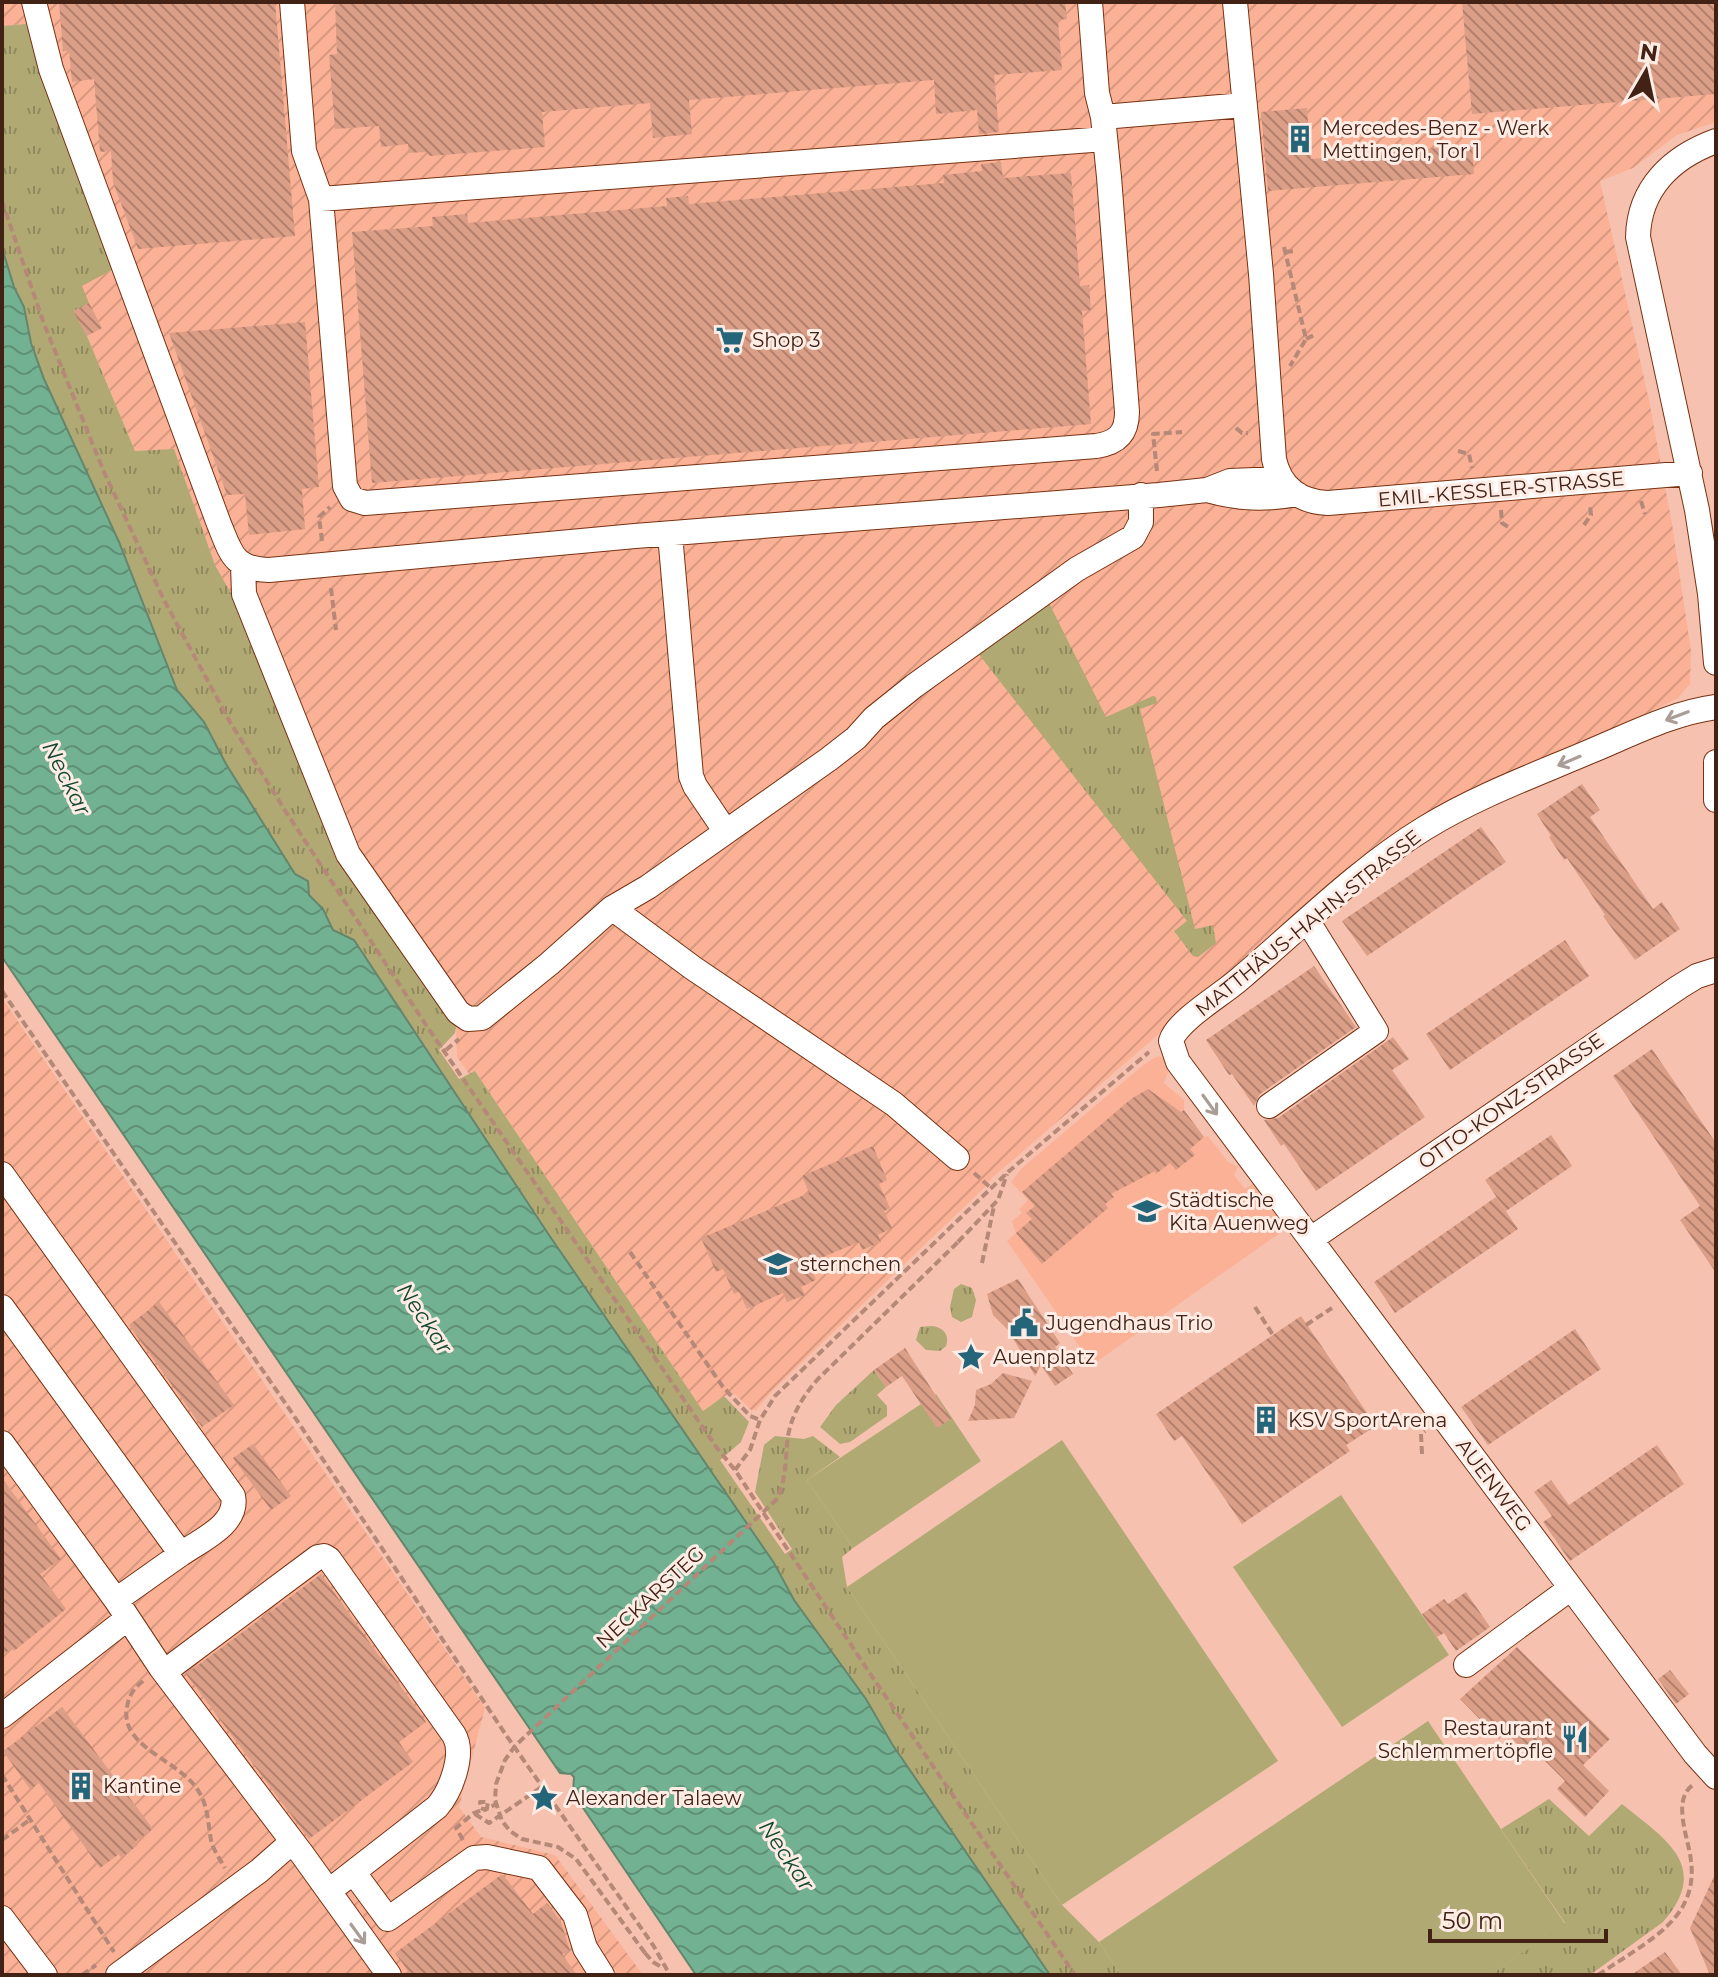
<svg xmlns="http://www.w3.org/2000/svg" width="1718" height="1977" viewBox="0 0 1718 1977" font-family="Montserrat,sans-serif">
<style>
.built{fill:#fbb195}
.industrial{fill:url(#industrial-furrows)}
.grass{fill:url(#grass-tufts)}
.garden{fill:#b0a974}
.water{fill:url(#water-waves);stroke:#64866d;stroke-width:2}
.building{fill:url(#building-back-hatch)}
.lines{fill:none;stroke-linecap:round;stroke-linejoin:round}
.minor-casing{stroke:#783111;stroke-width:26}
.path{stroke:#b58877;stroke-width:4;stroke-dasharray:8 4;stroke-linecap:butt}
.minor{stroke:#fff;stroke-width:24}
.path-bridge{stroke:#b58877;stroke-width:4;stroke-dasharray:8 4;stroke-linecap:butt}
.oneway{stroke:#aa9c96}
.labels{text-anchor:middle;stroke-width:6;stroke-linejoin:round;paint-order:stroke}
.poi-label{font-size:20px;fill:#432216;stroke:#feece5;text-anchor:start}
.street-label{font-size:20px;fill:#432216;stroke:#feece5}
.water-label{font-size:22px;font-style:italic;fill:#154832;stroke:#feece5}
</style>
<defs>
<pattern id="industrial-furrows" width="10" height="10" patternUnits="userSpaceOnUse" patternTransform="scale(2)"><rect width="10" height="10" fill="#fbb195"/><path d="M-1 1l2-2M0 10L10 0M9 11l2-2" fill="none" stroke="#d89880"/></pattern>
<pattern id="grass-tufts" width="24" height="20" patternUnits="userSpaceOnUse" patternTransform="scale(2)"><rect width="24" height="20" fill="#b0a974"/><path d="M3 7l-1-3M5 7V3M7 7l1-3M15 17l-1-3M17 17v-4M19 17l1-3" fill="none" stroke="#91895e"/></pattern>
<pattern id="water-waves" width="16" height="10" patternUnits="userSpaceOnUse" patternTransform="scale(2)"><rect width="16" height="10" fill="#72b192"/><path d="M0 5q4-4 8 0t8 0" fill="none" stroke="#5f9076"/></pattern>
<pattern id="building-back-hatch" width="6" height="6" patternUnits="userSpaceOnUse" patternTransform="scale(2)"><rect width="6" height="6" fill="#db9e87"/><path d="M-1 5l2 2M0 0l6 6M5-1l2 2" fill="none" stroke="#b3806d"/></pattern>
</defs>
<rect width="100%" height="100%" fill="#f6c2af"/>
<!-- built -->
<path class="built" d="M1158 1056 1164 1058 1170 1067 1164 1083 1184 1100V1110L1204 1137 1208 1136 1228 1162 1238 1167 1234 1175 1245 1189 1253 1184 1287 1228 1092 1365 1007 1241 1016 1233 1012 1221 1022 1213 1019 1209 1028 1200 1011 1182 1021 1169 1143 1065Z"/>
<!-- industrial -->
<path class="industrial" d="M2 2H1716V122L1677 135 1633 168 1600 181 1649 400 1672 524 1691 651 1690 684 1678 698 1572 750 1274 935 993 1177 983 1189 772 1391 756 1410H751L735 1394 724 1396 703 1411 475 1071 469 1074 457 1057 456 1029 388 924 240 609 215 565 174 450 135 451 87 336 73 311 81 286 112 270 39 69 25 24 2 26Z
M2 998 485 1708 459 1807 481 1837 555 1855 643 1975H2Z"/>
<!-- grass -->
<path class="grass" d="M26 24 39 69 112 270 82 286 89 303 74 312 87 336 135 451 174 449 215 565 240 609 388 924 456 1027 455 1033 439 1050 459 1079 475 1071 703 1411 724 1396 749 1422 741 1442 720 1460 785 1554 792 1549 755 1492 764 1445 775 1436 804 1439 813 1436 840 1457 807 1480 853 1548 842 1557 847 1587 1062 1905 1099 1942 1121 1975H1050L892 1744 866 1699 794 1600 774 1563 549 1235 354 940 333 930 323 909 309 895 308 883 295 874 226 764 204 722 177 690 119 542 44 379 31 343 25 311 14 287 2 248V26Z
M1047 599 1106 717 1153 696 1156 697 1157 703 1140 709 1195 929 1213 925 1216 943 1198 957 1193 956 1174 931 1187 921 977 652Z
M961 1284 972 1288 976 1300 972 1317 961 1322 952 1317 950 1307 954 1289Z
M932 1326C943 1327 950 1335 946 1346L940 1351 926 1350 916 1340 920 1327Z
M874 1370 886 1387 877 1395 887 1406V1416L850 1442 840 1444 820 1427 836 1405Z
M1549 1799 1589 1836 1622 1804C1665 1839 1712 1866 1663 1922L1590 1975H1490L1565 1923 1501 1829Z"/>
<!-- garden -->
<path class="garden" d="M936 1394 981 1461 853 1548 807 1480Z
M1062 1440 1278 1761 1062 1905 847 1587Z
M1341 1495 1449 1655 1342 1727 1233 1567Z
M1428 1721 1565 1924 1490 1975H1121L1099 1942Z"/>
<!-- water -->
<path class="water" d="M2 248 14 287 24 307 31 343 44 379 119 542 177 690 204 722 226 764 295 874 308 881 309 895 323 909 333 930 354 940 549 1235 774 1563 794 1600 866 1699 892 1744 1050 1975H696L573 1793 574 1777 571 1774 560 1773 2 957Z"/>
<!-- building -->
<path class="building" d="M59 2H275L295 236 138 249 113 182 111 151 100 152 94 79 72 82 69 51H63Z
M335 2H1065L1067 19 1058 20 1062 70 994 75 999 132 979 134 977 110 936 114 934 80 689 100 692 134 653 138 650 103 542 112 545 147 430 156 425 152 409 153 408 144 381 147 379 126 335 129 329 55 337 54Z
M1462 2H1716V94L1472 114Z
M1307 108 1311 159 1472 145 1474 174 1268 191 1261 112Z
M1001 162 1003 178 1071 173 1080 286 1089 285 1091 310 1082 311 1091 424 372 483 352 232 433 226 432 217 467 214 468 223 667 206 666 198 688 196 689 204 944 183 943 175 982 171 981 164Z
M89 303 102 328 87 336 73 311Z
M305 322 319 487 302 489 305 529 249 535 245 494 227 495 169 333Z
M1582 784 1600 810 1590 817 1653 909 1662 902 1680 929 1635 960 1603 916 1605 915 1567 858 1564 860 1549 837 1551 836 1537 814Z
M1481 827 1506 862 1367 956 1342 921Z
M1565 940 1589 976 1450 1070 1426 1034Z
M1314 966 1356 1027 1260 1094 1254 1106 1232 1074 1229 1075 1206 1040Z
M1393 1037 1409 1059 1392 1070 1425 1117 1316 1191 1284 1144 1281 1146 1264 1120 1278 1118Z
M1652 1049 1716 1143V1273L1680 1220 1700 1206 1613 1076Z
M1148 1089 1181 1112 1184 1110 1204 1137 1190 1149 1195 1155 1176 1170 1170 1163 1156 1174 1155 1171 1111 1194 1114 1197 1105 1204 1108 1208 1042 1264 1016 1233 1032 1219 1026 1213 1035 1206 1022 1192 1131 1099Z
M1551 1135 1572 1166 1506 1211 1485 1180Z
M873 1146 887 1180 879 1184 890 1208 884 1211 892 1228 878 1235 881 1242 862 1250 859 1242 809 1263 816 1280 801 1287 805 1295 787 1302 783 1293 747 1309 739 1292 734 1294 723 1269 716 1272 701 1238 809 1193 802 1176Z
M1496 1197 1518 1229 1395 1313 1374 1282Z
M1018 1279 1060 1343 1055 1347 1073 1374 1055 1386 1041 1365 1035 1376 1008 1330 993 1315 987 1294Z
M159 1302 234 1405 202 1427 129 1325Z
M1301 1316 1376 1426 1346 1445 1350 1451 1242 1524 1182 1436 1174 1441 1156 1414Z
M1575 1329 1601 1369 1488 1445 1461 1407Z
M905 1348 951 1419 937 1428 902 1376 886 1387 874 1370Z
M1003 1373 1032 1381 1014 1418 968 1421 975 1405 976 1390 991 1384Z
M253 1444 291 1496 271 1510 233 1458Z
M1657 1445 1684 1484 1570 1561 1543 1522 1552 1516 1534 1492 1551 1480 1569 1505Z
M2 1478 61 1559 40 1574 66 1609 14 1651 12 1648 2 1655Z
M321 1574 426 1722 399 1742 413 1762 309 1839 186 1674Z
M1466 1592 1490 1627 1456 1651 1444 1633 1437 1637 1422 1614 1444 1599 1448 1604Z
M1517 1647 1610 1739 1583 1765 1609 1791 1585 1817 1557 1789 1565 1781 1534 1750 1529 1756 1506 1732 1499 1739 1460 1699Z
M1670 1670 1689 1694 1676 1704 1658 1679Z
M62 1707 153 1829 135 1842 138 1845 121 1858 119 1854 100 1868 39 1783 30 1789 3 1751Z
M1716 1872V1975H1710L1690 1928Z
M501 1875 504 1876 533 1914 547 1903 561 1922 570 1951 562 1954 577 1975H411L395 1953Z
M1665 1952 1682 1975H1631Z"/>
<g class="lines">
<defs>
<path id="minor" d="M34 2 51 69 219 524C231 553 233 569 269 570L635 536 1159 495 1207 490 1230 481 1281 479
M292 2 304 151 321 199 345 486 352 499 365 503 1096 446C1117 443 1127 434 1127 412L1109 177 1103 117 1097 93 1090 2
M1235 2 1261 274 1274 459C1280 487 1300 502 1328 503L1690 473
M1103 117 1244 105
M1716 141C1672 157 1639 188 1638 237L1697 510 1710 594 1716 663
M321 199 1105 139
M1207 490C1239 499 1265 500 1297 494
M670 534 691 776 695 786 726 832
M243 565 244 594 348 854 458 1012 468 1019 482 1018 549 964 612 908 648 887 829 759 856 738 874 718 914 686 1077 569 1133 537 1141 522V495
M1716 707C1672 713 1632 734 1591 751 1535 775 1477 796 1425 828 1358 869 1302 926 1242 977 1225 993 1177 1020 1171 1041L1178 1062 1695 1754 1716 1777
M1716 762V800
M612 908 693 968 894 1104 957 1158
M1269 1106 1376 1031 1307 920
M2 1174 233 1496C239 1524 201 1540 181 1554
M1311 1239 1679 987 1697 976 1716 970
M2 1307 181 1554 116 1600
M2 1443 116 1600 161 1668 302 1854 389 1975
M1466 1665 1571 1588
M164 1672 318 1557 324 1556 329 1559 454 1735C465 1754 451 1791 437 1807L329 1891
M2 1716 128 1618
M354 1873 388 1919 474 1858 487 1857 539 1868 575 1915 585 1948 602 1975
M2 1918 45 1975
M118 1975 259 1871 292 1842"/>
</defs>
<!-- minor casing -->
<use href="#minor" class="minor-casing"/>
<!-- path -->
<path class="path" d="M2 201 44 324 104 472 164 600 230 722 286 812 426 1025 717 1448 735 1470 867 1669 1075 1975
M1284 247 1306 339 1290 366
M1285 252 1295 251
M1306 339 1316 334
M1236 428 1242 433H1248
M1458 451 1469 454 1472 468
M1157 471 1153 434 1182 432
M1641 501 1645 514
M1501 510 1502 523 1510 528
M1584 525 1591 515 1590 504
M322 541 319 517 330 507
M331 588 336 630
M2 991 292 1413 506 1735 653 1945 670 1975
M446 1050 459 1039
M974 1173 991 1188
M958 1242 998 1200 1007 1174
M630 1252 723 1387 750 1416 760 1420
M982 1263 994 1206
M1255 1307 1273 1335
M1306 1325 1332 1308
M1422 1454 1421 1434 1425 1431
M735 1470 750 1450 760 1420 775 1396 1008 1172 1149 1052
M143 1681C134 1688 129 1695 127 1707 119 1748 181 1760 199 1792 208 1806 208 1824 211 1840 213 1850 220 1859 225 1868
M2 1775 114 1952
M475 1814 489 1823 543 1786
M2 1840 31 1819
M463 1840 456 1828 474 1813 487 1808 488 1802H480L481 1808
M645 1953 653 1962 663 1968
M82 1975 96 1965
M1598 1975C1625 1956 1670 1933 1684 1904 1691 1891 1693 1876 1691 1861 1689 1839 1671 1800 1693 1785"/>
<!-- minor -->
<use href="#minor" class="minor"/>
<!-- path-bridge -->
<path class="path-bridge" d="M481 1808 485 1810 496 1804
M645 1953 576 1859 558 1847 522 1839 510 1831 502 1821 495 1800 496 1784 505 1760 515 1746 776 1500C787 1480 785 1458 788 1436 792 1414 803 1396 818 1379L958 1242"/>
</g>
<!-- one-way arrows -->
<defs><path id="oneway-shaft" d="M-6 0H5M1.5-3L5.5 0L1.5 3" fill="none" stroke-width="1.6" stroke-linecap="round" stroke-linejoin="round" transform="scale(2)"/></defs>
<g class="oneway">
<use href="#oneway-shaft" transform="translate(1677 716) rotate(159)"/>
<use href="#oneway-shaft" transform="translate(1569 761) rotate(157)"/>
<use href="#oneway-shaft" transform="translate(1210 1105) rotate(54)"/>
<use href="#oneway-shaft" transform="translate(358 1934) rotate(54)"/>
</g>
<!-- icons -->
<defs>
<symbol id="building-bare" viewBox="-9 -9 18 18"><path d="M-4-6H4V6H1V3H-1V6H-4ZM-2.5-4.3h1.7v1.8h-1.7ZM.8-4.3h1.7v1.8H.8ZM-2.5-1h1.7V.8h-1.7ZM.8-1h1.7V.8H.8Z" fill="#246579" stroke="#feece5" stroke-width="2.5" paint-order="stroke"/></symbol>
<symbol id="supermarket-bare" viewBox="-9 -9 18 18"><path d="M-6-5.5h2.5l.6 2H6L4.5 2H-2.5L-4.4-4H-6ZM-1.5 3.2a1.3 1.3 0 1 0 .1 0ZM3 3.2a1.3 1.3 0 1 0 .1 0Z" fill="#246579" stroke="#feece5" stroke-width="2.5" paint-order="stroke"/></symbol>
<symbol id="school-bare" viewBox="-9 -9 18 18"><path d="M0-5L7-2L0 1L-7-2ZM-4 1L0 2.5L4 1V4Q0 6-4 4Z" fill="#246579" stroke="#feece5" stroke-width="2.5" paint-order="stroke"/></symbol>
<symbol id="civic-bare" viewBox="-9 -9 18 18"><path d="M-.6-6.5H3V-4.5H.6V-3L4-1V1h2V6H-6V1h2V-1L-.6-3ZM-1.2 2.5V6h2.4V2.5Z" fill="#246579" stroke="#feece5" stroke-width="2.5" paint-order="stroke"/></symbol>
<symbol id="sight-bare" viewBox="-9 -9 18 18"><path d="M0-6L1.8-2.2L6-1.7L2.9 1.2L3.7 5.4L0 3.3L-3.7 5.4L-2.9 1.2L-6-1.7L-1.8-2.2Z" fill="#246579" stroke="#feece5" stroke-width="2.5" paint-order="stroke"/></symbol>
<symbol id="restaurant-bare" viewBox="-9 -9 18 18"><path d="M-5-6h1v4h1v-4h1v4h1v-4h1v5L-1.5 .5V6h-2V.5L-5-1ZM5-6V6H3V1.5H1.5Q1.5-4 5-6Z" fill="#246579" stroke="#feece5" stroke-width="2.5" paint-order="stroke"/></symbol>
</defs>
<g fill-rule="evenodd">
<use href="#building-bare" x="1280" y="119" width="40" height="40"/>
<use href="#supermarket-bare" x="710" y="320" width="40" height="40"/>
<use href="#school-bare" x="1127" y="1191" width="40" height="40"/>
<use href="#school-bare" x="758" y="1244" width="40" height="40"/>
<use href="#civic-bare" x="1004" y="1303" width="40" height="40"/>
<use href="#sight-bare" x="951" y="1337" width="40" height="40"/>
<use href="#building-bare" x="1246" y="1400" width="40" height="40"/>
<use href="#restaurant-bare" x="1555" y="1719" width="40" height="40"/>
<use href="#building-bare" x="61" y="1766" width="40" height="40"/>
<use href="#sight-bare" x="524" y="1778" width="40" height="40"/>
</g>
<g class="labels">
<!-- poi labels -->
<g class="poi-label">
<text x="1322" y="135">Mercedes-Benz - Werk<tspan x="1322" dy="23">Mettingen, Tor 1</tspan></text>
<text x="752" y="347">Shop 3</text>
<text x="1169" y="1207">Städtische<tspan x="1169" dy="23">Kita Auenweg</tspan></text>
<text x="800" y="1271">sternchen</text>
<text x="1046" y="1330">Jugendhaus Trio</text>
<text x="993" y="1364">Auenplatz</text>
<text x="1288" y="1427">KSV SportArena</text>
<text x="1553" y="1735" text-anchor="end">Restaurant<tspan x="1553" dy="23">Schlemmertöpfle</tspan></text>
<text x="103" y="1793">Kantine</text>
<text x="566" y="1805">Alexander Talaew</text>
</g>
<!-- street labels -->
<g class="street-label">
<text transform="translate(1501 489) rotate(-5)" y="7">EMIL-KESSLER-STRASSE</text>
<text transform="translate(1308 923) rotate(-39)" y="7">MATTHÄUS-HAHN-STRASSE</text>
<text transform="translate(1511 1101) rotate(-35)" y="7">OTTO-KONZ-STRASSE</text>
<text transform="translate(1494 1485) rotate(53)" y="7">AUENWEG</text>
<text transform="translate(650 1597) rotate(-43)" y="7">NECKARSTEG</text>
</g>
<!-- water labels -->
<g class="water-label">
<text transform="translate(67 778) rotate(63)" y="8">Neckar</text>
<text transform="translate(425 1318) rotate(56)" y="8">Neckar</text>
<text transform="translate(787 1855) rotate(56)" y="8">Neckar</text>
</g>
</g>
<!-- border -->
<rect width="1718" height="1977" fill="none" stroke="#432216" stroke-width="8"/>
<!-- north arrow -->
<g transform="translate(1646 72) rotate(9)" stroke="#feece5" stroke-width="6" paint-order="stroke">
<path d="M0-6L14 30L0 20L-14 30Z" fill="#432216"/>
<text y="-12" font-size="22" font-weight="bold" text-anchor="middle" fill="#432216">N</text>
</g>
<!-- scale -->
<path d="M1430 1929v12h176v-12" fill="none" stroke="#432216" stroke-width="4"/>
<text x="1442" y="1929" font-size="24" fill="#432216" stroke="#feece5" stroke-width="6" paint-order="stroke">50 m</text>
</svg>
